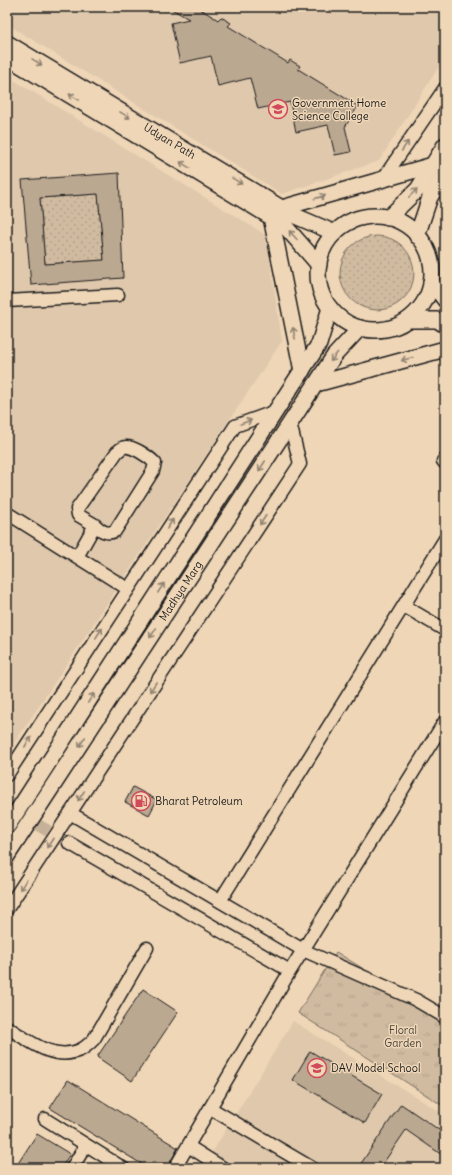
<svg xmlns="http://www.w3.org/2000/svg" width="452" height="1175" viewBox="0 0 452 1175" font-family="Delius,sans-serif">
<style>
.built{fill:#dfc8ac}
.grass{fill:url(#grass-dots);stroke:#766c5e}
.park{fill:url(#park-tufts);stroke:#766c5e}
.building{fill:#bba891;stroke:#1c1c1c;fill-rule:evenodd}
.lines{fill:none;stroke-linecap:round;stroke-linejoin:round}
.minor-tunnel{stroke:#c5b198;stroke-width:12;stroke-dasharray:12 6;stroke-linecap:butt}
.minor-casing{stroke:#1c1c1c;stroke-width:15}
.major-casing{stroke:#1c1c1c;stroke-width:18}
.minor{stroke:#efd6b7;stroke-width:12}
.major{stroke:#efd6b7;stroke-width:15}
.oneway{stroke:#908271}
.labels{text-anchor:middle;stroke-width:3;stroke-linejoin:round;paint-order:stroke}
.poi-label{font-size:11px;fill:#1c1c1c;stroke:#efd6b7;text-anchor:start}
.street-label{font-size:11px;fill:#1c1c1c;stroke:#efd6b7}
.park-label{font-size:11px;fill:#49443d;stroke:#efd6b7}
</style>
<defs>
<pattern id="grass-dots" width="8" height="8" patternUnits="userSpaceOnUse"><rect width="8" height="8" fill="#d0bba0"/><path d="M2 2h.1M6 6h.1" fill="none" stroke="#b2a089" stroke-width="1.8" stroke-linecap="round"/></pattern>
<pattern id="park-tufts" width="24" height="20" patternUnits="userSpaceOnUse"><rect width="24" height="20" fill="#d0bba0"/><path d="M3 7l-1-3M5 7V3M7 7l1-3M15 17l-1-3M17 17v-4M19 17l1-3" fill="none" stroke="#b2a089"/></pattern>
</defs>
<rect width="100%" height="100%" fill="#efd6b7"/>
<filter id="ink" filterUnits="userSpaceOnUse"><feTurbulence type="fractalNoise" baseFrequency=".025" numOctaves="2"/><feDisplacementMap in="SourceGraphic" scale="8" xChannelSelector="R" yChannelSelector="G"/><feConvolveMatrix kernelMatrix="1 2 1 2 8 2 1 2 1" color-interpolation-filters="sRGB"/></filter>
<g filter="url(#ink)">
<!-- built -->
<path class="built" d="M7 7H445V57L379 161 282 194 7 24Z
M7 76 266 235 282 341 7 754Z
M293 1021 445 1115V1168H230L210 1156Z"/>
<!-- grass -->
<path class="grass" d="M98 194 104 260 45 264 40 198Z
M340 273a37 37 0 1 1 74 0a37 37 0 1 1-74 0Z"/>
<!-- park -->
<path class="park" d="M336 952 445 1019V1107L298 1013Z"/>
<!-- building -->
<path class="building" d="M168 7H197L218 20 221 17 231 23 228 26 288 63 290 60 300 66 298 69 358 106 345 127 351 152 335 155 328 125 296 132 290 102 258 109 250 78 218 86 211 56 180 63 171 23 189 19Z
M119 173 123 278 31 285 22 180ZM98 194 104 260 45 264 40 198Z
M133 787 157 800 149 815 125 802Z
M143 989 178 1012 132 1081 97 1057Z
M310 1051 382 1094 365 1123 293 1080Z
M68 1080 178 1148 167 1168H148L50 1108Z
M401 1104 445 1134V1157L406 1130 380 1168H358Z
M37 1134 70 1154 61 1168H15Z"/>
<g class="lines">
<!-- minor-tunnel -->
<path class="minor-tunnel" d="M7 807 69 843"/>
<defs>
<path id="minor" d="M383 179 445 88
M7 301 118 295
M443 461 445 463
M7 513 128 589
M77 557 95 525 78 515 77 509 117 452C119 451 120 449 122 448 130 443 149 457 155 463L153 471 115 531C107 535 101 531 95 525
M404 606 445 630
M7 775 235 426 276 411
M70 813 303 950 416 1000 445 1017
M69 843 290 971
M220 901 445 539
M7 909 300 464 290 423
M7 1027C29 1041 55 1063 82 1049 86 1047 90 1043 94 1039L147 948
M210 1108 312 1168
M45 1119 123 1168
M188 1146 223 1168
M72 1168 86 1145
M175 1168 290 971 445 721"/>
<g id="major">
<path id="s1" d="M7 43 293 215 335 233"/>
<path d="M7 57 284 225 319 265"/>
<path d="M282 208 433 165"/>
<circle cx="375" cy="273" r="57"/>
<path d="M271 217 302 371"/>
<path d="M388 218 418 189 445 145"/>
<path d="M417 236 430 197 445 173"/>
<path d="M431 282 445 300"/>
<path d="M408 320H437L445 325"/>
<path d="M316 384 445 349"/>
<path d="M7 827 319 344 330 308"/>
<path id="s2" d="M7 856 334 356 360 328"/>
</g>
</defs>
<!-- minor casing -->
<use href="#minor" class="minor-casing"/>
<!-- major casing -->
<use href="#major" class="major-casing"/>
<!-- minor -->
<use href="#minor" class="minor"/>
<!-- major -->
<use href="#major" class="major"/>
</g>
<!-- one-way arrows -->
<defs><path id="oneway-shaft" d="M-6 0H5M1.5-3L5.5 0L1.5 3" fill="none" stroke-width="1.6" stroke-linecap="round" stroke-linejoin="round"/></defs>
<g class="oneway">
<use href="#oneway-shaft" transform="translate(37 62) rotate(32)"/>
<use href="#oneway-shaft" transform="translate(74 97) rotate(-149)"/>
<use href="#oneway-shaft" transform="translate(125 115) rotate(31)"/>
<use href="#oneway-shaft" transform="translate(405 146) rotate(-56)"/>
<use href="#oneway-shaft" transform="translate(185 165) rotate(-149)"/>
<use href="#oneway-shaft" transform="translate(237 181) rotate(31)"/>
<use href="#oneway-shaft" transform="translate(413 193) rotate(-45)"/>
<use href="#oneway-shaft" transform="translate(320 197) rotate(-16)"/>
<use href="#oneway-shaft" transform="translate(293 235) rotate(-132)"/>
<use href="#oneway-shaft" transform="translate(294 333) rotate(-101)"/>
<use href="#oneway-shaft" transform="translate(334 357) rotate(128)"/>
<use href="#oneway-shaft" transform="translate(407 359) rotate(165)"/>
<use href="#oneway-shaft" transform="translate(246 422) rotate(-20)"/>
<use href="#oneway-shaft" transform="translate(262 466) rotate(123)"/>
<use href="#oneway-shaft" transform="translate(263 520) rotate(123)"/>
<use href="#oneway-shaft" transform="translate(170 524) rotate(-57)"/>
<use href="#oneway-shaft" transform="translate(161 588) rotate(-57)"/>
<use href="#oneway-shaft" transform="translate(99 633) rotate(-57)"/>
<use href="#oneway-shaft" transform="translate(153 633) rotate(123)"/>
<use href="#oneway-shaft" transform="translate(153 687) rotate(123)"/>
<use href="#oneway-shaft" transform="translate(91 698) rotate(-57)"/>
<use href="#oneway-shaft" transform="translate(28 742) rotate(-57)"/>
<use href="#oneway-shaft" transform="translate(82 742) rotate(123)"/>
<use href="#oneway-shaft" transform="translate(81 796) rotate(123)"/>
<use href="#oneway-shaft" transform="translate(50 843) rotate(123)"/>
<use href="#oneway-shaft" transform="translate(23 885) rotate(123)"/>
</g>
</g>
<!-- icons -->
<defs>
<symbol id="university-ring" viewBox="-11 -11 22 22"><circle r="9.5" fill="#efd6b7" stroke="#d1495b" stroke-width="1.5"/><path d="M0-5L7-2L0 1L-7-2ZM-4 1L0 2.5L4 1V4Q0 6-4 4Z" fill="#d1495b"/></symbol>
<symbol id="fuel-ring" viewBox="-11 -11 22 22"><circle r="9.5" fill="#efd6b7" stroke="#d1495b" stroke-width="1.5"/><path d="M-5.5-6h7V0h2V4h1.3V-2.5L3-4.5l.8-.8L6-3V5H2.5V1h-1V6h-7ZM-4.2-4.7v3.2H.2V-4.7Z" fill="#d1495b"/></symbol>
<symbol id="school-ring" viewBox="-11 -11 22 22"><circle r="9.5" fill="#efd6b7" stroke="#d1495b" stroke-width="1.5"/><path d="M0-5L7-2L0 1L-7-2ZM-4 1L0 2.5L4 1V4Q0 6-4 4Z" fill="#d1495b"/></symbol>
</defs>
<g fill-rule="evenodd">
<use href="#university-ring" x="267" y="98" width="22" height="22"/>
<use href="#fuel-ring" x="130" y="790" width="22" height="22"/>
<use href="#school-ring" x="306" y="1057" width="22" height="22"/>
</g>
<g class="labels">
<!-- poi labels -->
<g class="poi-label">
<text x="292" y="107">Government Home<tspan x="292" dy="13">Science College</tspan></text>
<text x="155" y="805">Bharat Petroleum</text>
<text x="331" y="1072">DAV Model School</text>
</g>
<!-- street labels -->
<g class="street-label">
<text dy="4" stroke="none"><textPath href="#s1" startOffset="190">Udyan Path</textPath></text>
<text dy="4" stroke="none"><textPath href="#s2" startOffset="317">Madhya Marg</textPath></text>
</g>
<!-- park labels -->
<g class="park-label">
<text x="403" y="1034">Floral<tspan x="403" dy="13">Garden</tspan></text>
</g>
</g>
<!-- margin -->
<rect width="452" height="1175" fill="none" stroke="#efd6b7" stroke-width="24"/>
<rect x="12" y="12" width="428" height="1151" fill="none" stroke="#1c1c1c" stroke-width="1.5" filter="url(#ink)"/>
</svg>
